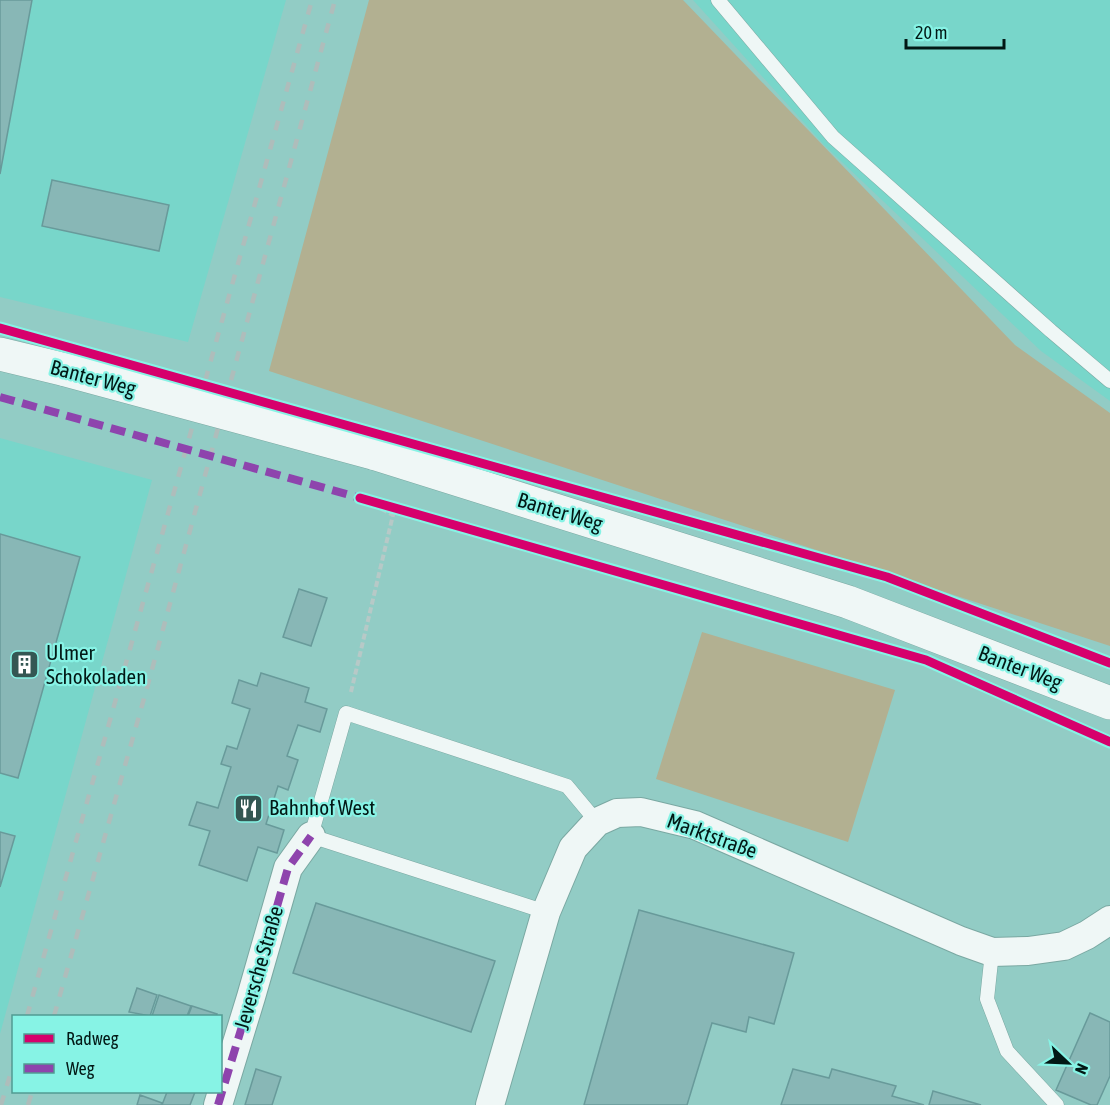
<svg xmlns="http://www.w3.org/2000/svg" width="1110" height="1105" viewBox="0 0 1110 1105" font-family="'Asap Condensed',sans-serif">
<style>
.built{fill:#78d6ca}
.green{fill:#b2b091}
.building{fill:#88b7b6;stroke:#689a9a;stroke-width:1.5}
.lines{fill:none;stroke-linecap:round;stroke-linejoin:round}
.service-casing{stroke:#7aa8a2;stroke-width:15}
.minor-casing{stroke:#7aa8a2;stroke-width:30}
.tertiary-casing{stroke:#7aa8a2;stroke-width:34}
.path{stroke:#b7c9c7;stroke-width:4;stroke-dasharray:6 3;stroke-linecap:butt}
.service{stroke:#eff7f6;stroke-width:14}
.minor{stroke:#eff7f6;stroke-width:28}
.tertiary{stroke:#eff7f6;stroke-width:33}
.rail{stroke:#aebdbb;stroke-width:4.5;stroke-dasharray:10 10;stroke-linecap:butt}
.tertiary-bridge-casing{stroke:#7aa8a2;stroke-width:34;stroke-linecap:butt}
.tertiary-bridge{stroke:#eff7f6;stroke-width:33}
.quiet{stroke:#8e44ad;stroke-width:8;stroke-dasharray:15 8;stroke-linecap:butt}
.cycleway-casing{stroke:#87f3e5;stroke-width:13}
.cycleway{stroke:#d6006c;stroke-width:9}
.labels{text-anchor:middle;stroke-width:4.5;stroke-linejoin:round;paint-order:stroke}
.street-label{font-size:21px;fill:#021815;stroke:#87f3e5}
.poi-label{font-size:21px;fill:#021815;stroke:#87f3e5;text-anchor:start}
</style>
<rect width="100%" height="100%" fill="#92ccc5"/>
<!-- built -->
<path class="built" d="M0 0H286L188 342 0 297Z
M693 0H1110V401L1041 351 824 145Z
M0 438 152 480 0 1034Z"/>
<!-- green -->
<path class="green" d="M369 0H683L1015 345 1110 413V646L269 371Z
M702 632 895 690 848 842 656 779Z"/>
<!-- building -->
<path class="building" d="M0 0H32L0 174Z
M52 180 169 205 159 251 42 226Z
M0 534 80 557 18 778 0 773Z
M299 589 327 598 311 646 283 637Z
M261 673 309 688 305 702 327 709 320 732 298 725 287 756 298 760 288 790 278 786 266 824 284 830 277 853 258 847 247 881 199 865 210 831 189 825 197 802 218 808 231 767 221 764 227 746 237 749 250 709 232 703 239 680 257 686Z
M0 832 15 836 0 887Z
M316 903 495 961 471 1032 293 973Z
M639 910 794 953 774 1024 749 1017 746 1032 712 1023 687 1105H584Z
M137 988 157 995 150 1016 129 1012Z
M159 995 191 1006 187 1016H152Z
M192 1006 217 1014 216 1016H188Z
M1090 1013 1110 1022V1076L1097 1105H1091L1056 1090Z
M256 1069 281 1077 272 1105H245Z
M793 1069 829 1078 832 1069 896 1086 892 1096 924 1105H781Z
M933 1091 981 1105H929Z
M167 1092H195L190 1105H162Z
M140 1095 162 1103 161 1105H137Z"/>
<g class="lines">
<defs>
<path id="service" d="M718 0 833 137 1051 331 1110 381
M546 912 311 836 346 713 567 786 597 822
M992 952 987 999 1007 1051 1057 1105"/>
<path id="minor" d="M218 1105 251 997 288 868 311 836
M490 1105 546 912 573 848 597 822 617 813 641 812 695 825 961 941 992 952 1028 951 1064 946 1087 935 1110 920"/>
<path id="tertiary" d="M0 354 66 370
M373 453 848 602 1110 703"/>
</defs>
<!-- service casing -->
<use href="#service" class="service-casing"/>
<!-- minor casing -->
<use href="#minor" class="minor-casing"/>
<!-- tertiary casing -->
<use href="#tertiary" class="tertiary-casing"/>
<!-- path -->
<path class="path" d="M867 571 887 577 1110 663
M351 692 393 515 360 498"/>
<!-- service -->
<use href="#service" class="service"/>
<!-- minor -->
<use href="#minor" class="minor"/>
<!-- tertiary -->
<use href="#tertiary" class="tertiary"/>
<!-- rail -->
<path class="rail" d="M27 1016 312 0
M54 1016 145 695 335 0
M1 1105 14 1062
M28 1105 32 1092"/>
<defs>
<path id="tertiary-bridge" d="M66 370 373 453"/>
</defs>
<!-- tertiary-bridge casing -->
<use href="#tertiary-bridge" class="tertiary-bridge-casing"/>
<!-- tertiary-bridge -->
<use href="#tertiary-bridge" class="tertiary-bridge"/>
<!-- quiet -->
<path class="quiet" d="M0 397 364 499
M218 1105 251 997 288 868 311 836"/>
<defs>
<path id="cycleway" d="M0 328 887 577 1110 663
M360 498 926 660 1110 742"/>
</defs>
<!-- cycleway casing -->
<use href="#cycleway" class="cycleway-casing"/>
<!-- cycleway -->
<use href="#cycleway" class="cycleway"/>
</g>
<!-- icons -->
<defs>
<symbol id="building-square" viewBox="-11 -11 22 22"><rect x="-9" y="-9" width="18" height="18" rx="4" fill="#345753" stroke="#87f3e5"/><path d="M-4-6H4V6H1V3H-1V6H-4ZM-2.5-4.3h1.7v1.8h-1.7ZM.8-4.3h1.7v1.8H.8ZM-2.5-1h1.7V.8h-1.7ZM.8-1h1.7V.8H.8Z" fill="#fff"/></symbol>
<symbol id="restaurant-square" viewBox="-11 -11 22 22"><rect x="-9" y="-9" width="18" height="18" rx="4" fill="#345753" stroke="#87f3e5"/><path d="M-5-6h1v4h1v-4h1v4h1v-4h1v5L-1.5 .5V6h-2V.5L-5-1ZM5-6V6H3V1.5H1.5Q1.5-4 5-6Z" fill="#fff"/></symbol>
</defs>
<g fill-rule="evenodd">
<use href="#building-square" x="8" y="648" width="33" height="33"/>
<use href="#restaurant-square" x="232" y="792" width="33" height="33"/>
</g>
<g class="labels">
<!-- street labels -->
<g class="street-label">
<text transform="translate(93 378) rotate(15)" y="7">Banter Weg</text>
<text transform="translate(560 512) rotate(17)" y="7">Banter Weg</text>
<text transform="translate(1020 668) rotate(21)" y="7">Banter Weg</text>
<text transform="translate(712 836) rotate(20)" y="7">Marktstraße</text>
<text transform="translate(259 968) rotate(-74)" y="7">Jeversche Straße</text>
</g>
<!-- poi labels -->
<g class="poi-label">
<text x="46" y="660">Ulmer<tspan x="46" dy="24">Schokoladen</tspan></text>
<text x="269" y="815">Bahnhof West</text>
</g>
</g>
<!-- legend -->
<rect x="12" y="1015" width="210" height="78" fill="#87f3e5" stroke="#529b92" stroke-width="1.5"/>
<rect x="24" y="1034" width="30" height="9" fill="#d6006c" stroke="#529b92" stroke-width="1.5"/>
<text x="66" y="1045" font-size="18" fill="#021815">Radweg</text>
<rect x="24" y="1064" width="30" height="9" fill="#8e44ad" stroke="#529b92" stroke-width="1.5"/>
<text x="66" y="1075" font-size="18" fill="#021815">Weg</text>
<!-- north arrow -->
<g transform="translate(1068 1063) rotate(113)" stroke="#87f3e5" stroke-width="4.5" paint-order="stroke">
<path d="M0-4.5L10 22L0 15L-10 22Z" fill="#021815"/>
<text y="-9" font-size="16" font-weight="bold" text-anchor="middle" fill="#021815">N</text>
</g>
<!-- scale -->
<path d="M906 39v9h98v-9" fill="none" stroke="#021815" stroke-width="3"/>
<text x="915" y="39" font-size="18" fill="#021815" stroke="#87f3e5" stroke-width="4.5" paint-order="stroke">20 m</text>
</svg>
